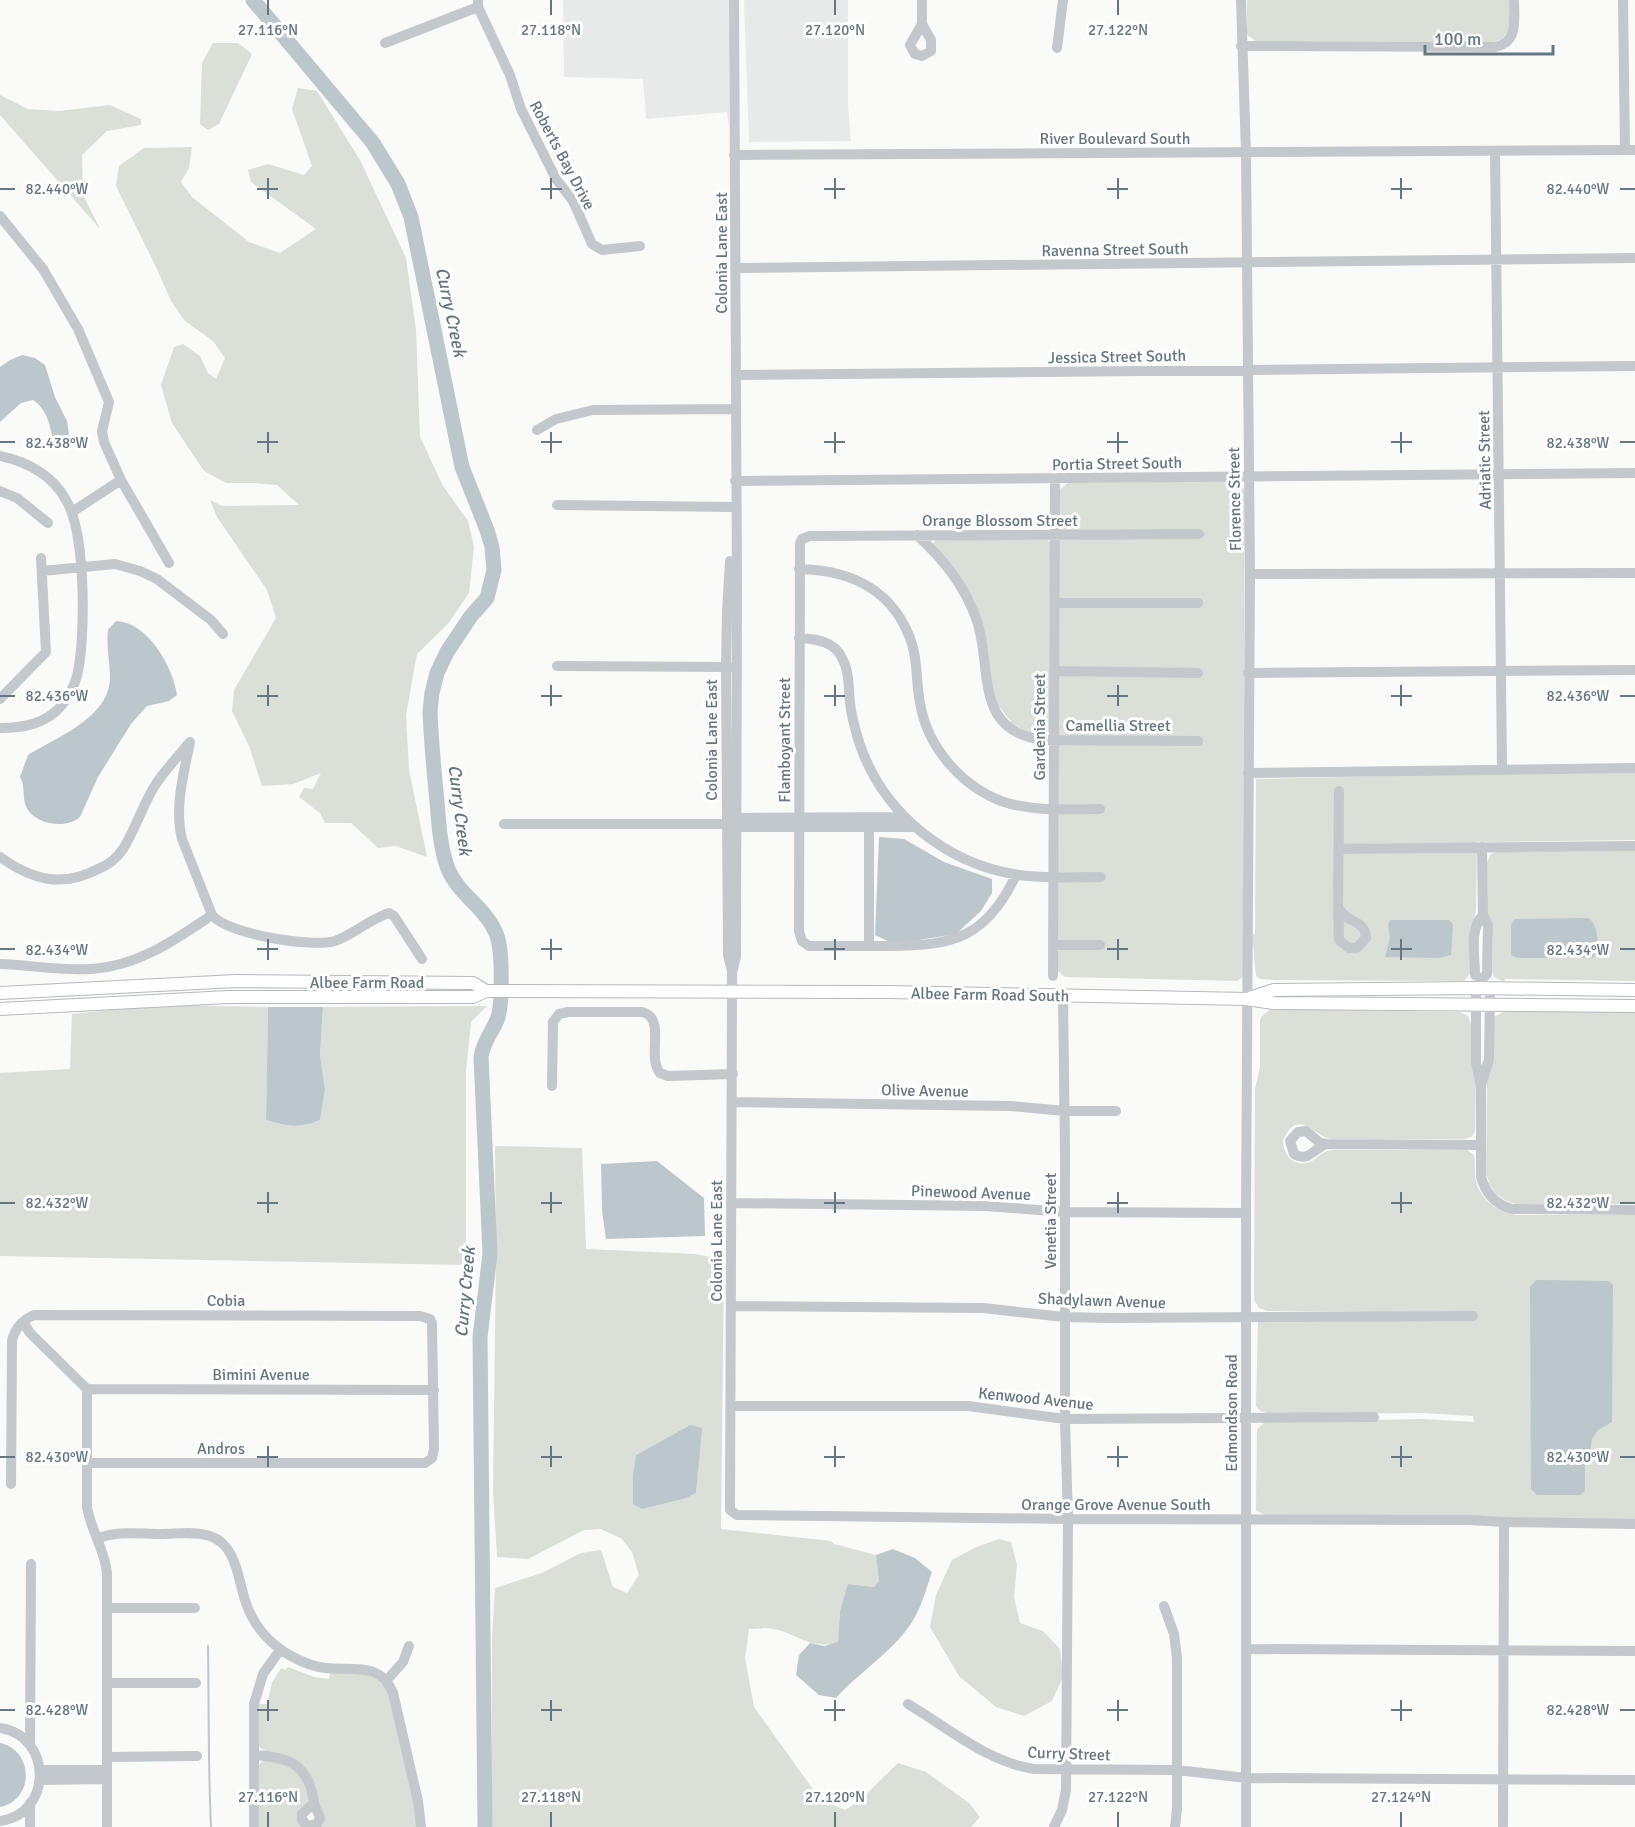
<svg xmlns="http://www.w3.org/2000/svg" width="1635" height="1827" viewBox="0 0 1635 1827" font-family="Signika,sans-serif">
<style>
.built{fill:#e8e9e9}
.green{fill:#dadfd7;fill-rule:evenodd}
.water{fill:#bbc7cb}
.lines{fill:none;stroke-linecap:round;stroke-linejoin:round}
.stream{stroke:#bbc7cb;stroke-width:2}
.river{stroke:#bbc7cb;stroke-width:15}
.major-casing{stroke:#b5babe;stroke-width:14}
.minor{stroke:#c3c8cc;stroke-width:10}
.major{stroke:#fff;stroke-width:12}
.ticks{fill:none;stroke:#657683;stroke-width:2}
.labels{text-anchor:middle;stroke-width:6;stroke-linejoin:round;paint-order:stroke}
.street-label{font-size:16px;fill:#657683;stroke:#fff}
.water-label{font-size:18px;font-style:italic;fill:#60757c;stroke:#fff}
.ticks-label{font-size:15px;text-anchor:middle;fill:#657683;stroke:#fff;stroke-width:6;stroke-linejoin:round;paint-order:stroke}
</style>
<rect width="100%" height="100%" fill="#fafaf8"/>
<!-- built -->
<path class="built" d="M563 0H729V127L727 112 646 119 643 79 564 77Z
M744 0H848V104L851 141 749 142Z"/>
<!-- green -->
<path class="green" d="M1247 0H1510C1510 16 1514 39 1492 42L1256 41 1247 35Z
M213 43H238L252 54 219 124 208 130 200 124 202 63Z
M298 88 317 91 360 160 406 258 416 330 420 437 443 486 468 521 474 547 469 593 447 625 417 654 406 715 409 770 427 857 396 846 378 848 351 823H325L320 813 299 797 304 788 313 789 321 773 293 784 262 786 249 746 232 711 234 690 276 618 267 590 217 517 210 500 222 506 299 505 277 485 254 483H226L204 471 172 423 161 385 174 347 183 344 200 356 208 373 216 379 225 358 213 341 185 321 171 301 156 267 116 186 119 166 144 148 192 147 189 168 181 182 192 197 249 242 280 253 316 229 251 182 248 170 268 164 304 175 312 166 292 109Z
M0 95 28 109 59 111 110 105 141 119V125L107 131 82 155 83 195 100 229 0 115Z
M1238 481 1243 486 1245 492 1243 977 1237 981 1065 977 1058 971 1059 490 1068 483Z
M936 539 1048 540 1050 542 1049 732 1047 734 1028 733 1012 723 994 700 987 642 933 544Z
M1635 773V840L1477 842 1476 910 1472 929 1470 974 1464 981 1275 980 1260 979 1256 976 1252 934H1255L1256 779 1473 774Z
M1635 851V981L1505 979 1504 982 1494 977 1492 971 1493 937 1488 915 1487 862 1491 854 1496 852Z
M157 1005 268 1007 266 1120C285 1126 301 1129 320 1120L325 1090 320 1055 323 1007 487 1006 471 1022 466 1071V1265L0 1256V1073L70 1069 72 1014Z
M1271 1009 1459 1012 1468 1016 1471 1024 1476 1079 1475 1131 1472 1137 1464 1139H1331C1314 1136 1297 1106 1283 1141 1283 1156 1296 1169 1312 1161 1320 1156 1322 1151 1333 1150H1467L1474 1155C1475 1162 1475 1169 1475 1176 1478 1198 1495 1211 1516 1215H1635V1520L1266 1515 1256 1511 1257 1429 1265 1422 1423 1419 1474 1422 1473 1416 1423 1413 1271 1414 1260 1411 1256 1406 1258 1322 1477 1316V1313L1267 1311 1259 1308 1254 1300 1255 1089 1260 1067V1020L1262 1016Z
M1505 1011 1635 1012V1204H1515L1505 1200 1496 1194 1490 1185 1486 1174 1487 1083 1494 1017Z
M495 1146 582 1148 586 1249 696 1254 724 1260 721 1529 831 1541 834 1544 876 1555 879 1581 874 1587 849 1584 840 1611 838 1643C806 1649 800 1634 773 1629 766 1627 757 1629 749 1629L745 1658 754 1707 820 1799 845 1810 859 1801 898 1763 926 1772 969 1803 980 1817 971 1827H492V1638L495 1588 542 1573 581 1553 601 1550 613 1587 627 1593 639 1575 632 1552 622 1539 601 1529 584 1530 528 1559 497 1557 493 1490 496 1256ZM690 1425 698 1466 696 1493 636 1455Z
M999 1539 1011 1542 1017 1565 1014 1597 1020 1623 1043 1631 1060 1649 1063 1677 1052 1701 1024 1716 996 1707 959 1676 930 1627 936 1595 952 1560 974 1548Z
M288 1667 314 1677 329 1679 330 1672H356L374 1677 389 1691 413 1796 417 1827H316L312 1780 259 1747V1704H267L272 1683 281 1668 285 1670Z
M264 1759 289 1765 301 1776 309 1797 303 1827H258L259 1765Z"/>
<!-- water -->
<path class="water" d="M22 355 35 358 45 365 55 397 67 421 69 434 66 441 57 444 54 442C49 426 49 411 33 400L21 403 0 422V367L10 360Z
M116 621C148 622 173 667 177 695L169 701 147 706 131 724 98 777 80 817C67 829 38 825 28 810 21 800 26 786 20 777L28 755C57 737 109 718 110 678 110 662 106 646 108 630Z
M879 837 904 839 944 862 992 879V893L981 911 956 934 894 944 875 935Z
M1588 918C1599 924 1600 949 1593 958H1517L1511 955V925L1515 919Z
M1390 920H1449L1453 924 1451 955 1440 958 1385 957 1390 938 1388 924Z
M268 1007H323L320 1055 325 1090 320 1120C301 1129 285 1126 266 1120Z
M657 1161 704 1198 705 1236 606 1239 602 1211 601 1164Z
M1536 1280 1608 1281 1613 1285 1612 1422 1598 1430 1592 1439 1590 1452 1585 1464V1491L1580 1495H1537L1531 1489 1530 1287Z
M690 1425 702 1428 696 1493 686 1498 642 1509 633 1504V1476L636 1455Z
M893 1549 915 1558 932 1572C927 1586 923 1602 916 1615 898 1649 861 1670 836 1698L819 1695 796 1675 799 1655 810 1643 824 1646 838 1642 840 1611 848 1584 874 1587 879 1581 876 1555Z
M0 1743C34 1750 35 1800 0 1807Z"/>
<g class="lines">
<!-- stream -->
<path class="stream" d="M208 1646C209 1706 208 1766 211 1827"/>
<!-- river -->
<path class="river" d="M253 0 373 143 398 184 411 217 462 467 487 530 492 547 494 570 487 598 471 616 447 652 437 673 432 693 430 711C431 741 434 771 437 802 439 824 440 848 448 869 459 896 490 910 498 939 502 954 503 1007 497 1020 491 1034 483 1042 481 1057L490 1254 480 1337 485 1827"/>
<defs>
<path id="major" d="M0 993 236 981 473 983 486 991 888 992 1247 999 1273 1003 1635 1006
M1250 998 1274 990 1476 988 1635 990
M0 1009 228 997H473L486 991"/>
</defs>
<!-- major casing -->
<use href="#major" class="major-casing"/>
<!-- minor -->
<path class="minor" d="M478 0V7L510 75 521 109 556 179 573 201 592 244 602 250 640 246
M734 0 737 585 736 956 732 973V992L730 1510 737 1515 1068 1519 1469 1520 1504 1522 1635 1524
M1241 0 1246 153 1250 574 1246 1213V1827
M1623 0 1625 150
M922 24 931 40V51L922 56 915 54 910 45Z
M922 24V0
M385 43 478 7
M1241 46 1495 47C1519 42 1514 19 1514 0
M1057 48 1063 0
M1495 151 1502 768
M734 155 1635 150
M0 216 43 269 78 329 109 402 102 431 104 442 121 480 169 563
M735 268 1635 258
M736 375 1635 366
M537 430 556 419 593 410 736 409
M0 456C28 462 52 475 66 500 86 533 86 639 77 676 74 687 69 696 62 705 46 724 24 728 0 728
M735 481 1635 473
M0 491 17 498 48 523
M557 505 735 507
M72 512 121 480
M917 535C944 560 965 586 977 621 993 670 973 731 1043 740L1198 741
M730 561 727 612 726 667 728 955 732 971
M799 569C852 570 895 591 912 644 918 663 916 684 920 703 927 746 960 785 1001 801 1032 812 1068 809 1100 809
M42 571 115 564 140 571 157 579 211 620 223 634
M1250 574 1635 573
M1055 603H1198
M799 638C816 639 834 641 842 658 850 672 848 687 850 702 851 716 855 729 859 742 882 812 945 864 1019 875 1046 879 1074 877 1101 877
M557 666 730 667
M1054 671 1198 673
M1248 673 1635 670
M0 699 46 652 41 558
M190 742C184 773 174 807 182 839L212 915C227 934 312 948 335 941 354 934 370 919 389 913L394 916 422 959
M1248 773 1635 768
M731 821 736 818 904 817
M869 821V946
M504 824H726L736 827H914
M1482 847 1483 915
M1338 849 1635 846
M0 857C32 880 62 888 98 869 108 865 117 858 123 849 135 830 142 807 154 787 163 772 177 758 188 744
M1016 875C987 937 954 946 889 946 862 946 836 946 809 946L802 941 799 931 800 543 802 539 810 536 1199 534
M1338 907 1339 791
M1338 907C1347 925 1365 918 1366 938L1357 948H1349L1339 940Z
M1053 945H1100
M0 964C30 965 62 971 92 969 138 966 175 940 212 915
M1053 976 1055 479
M1482 979 1475 975C1475 957 1469 928 1483 915L1488 925 1487 974 1482 979V988
M1476 988V1063L1481 1086 1489 1059 1490 989
M552 1086 553 1022 559 1014 568 1012H642C667 1018 646 1056 660 1073L668 1076 733 1074
M1481 1086V1177C1486 1194 1495 1204 1512 1209L1635 1210
M733 1102 1010 1106 1065 1111H1116
M1306 1131 1320 1143 1327 1144C1313 1148 1309 1163 1294 1154L1290 1141 1298 1132Z
M1327 1144 1480 1145
M732 1203 986 1206 1064 1212 1246 1213
M731 1306 983 1308 1064 1317 1111 1318 1473 1316
M23 1322 30 1333 87 1389V1507C91 1531 105 1550 107 1573V1827
M87 1389 434 1390
M731 1406H968L1065 1419 1374 1417
M11 1484 12 1341C15 1328 22 1320 34 1315L420 1316 430 1319 432 1323 434 1449 432 1458 425 1463H87
M97 1539C116 1530 139 1534 160 1534 176 1534 195 1531 210 1536 238 1545 238 1583 247 1606 255 1627 271 1645 291 1656 302 1662 313 1667 326 1668 352 1671 380 1661 393 1693L418 1801 421 1827
M1164 1606 1174 1634 1177 1658V1809L1175 1827
M107 1608H195
M1246 1649 1635 1651
M386 1681 403 1662 409 1646
M107 1683H196
M908 1704C947 1727 987 1762 1034 1769L1177 1770 1246 1778 1635 1780
M0 1728C53 1736 53 1814 0 1821
M30 1745 31 1564
M255 1755C290 1757 309 1765 314 1803
M107 1757 197 1756
M40 1770H107
M40 1780 107 1779
M30 1803V1827
M314 1803 320 1818 317 1824 308 1826 302 1820V1814Z
M254 1827V1704L263 1674 280 1650
M1054 1827 1062 1810 1066 1790 1068 1519 1065 1419V1150L1063 996
M1503 1827 1504 1522"/>
<!-- major -->
<use href="#major" class="major"/>
</g>
<!-- ticks -->
<path class="ticks" d="M268 0V15M551 0V15M835 0V15M1118 0V15M268 178V199M551 178V199M835 178V199M1118 178V199M1401 178V199M0 189H15M257 189H278M541 189H562M824 189H845M1107 189H1128M1391 189H1412M1620 189H1635M268 432V453M551 432V453M835 432V453M1118 432V453M1401 432V453M0 442H15M257 442H278M541 442H562M824 442H845M1107 442H1128M1391 442H1412M1620 442H1635M268 685V706M551 685V706M835 685V706M1118 685V706M1401 685V706M0 696H15M257 696H278M541 696H562M824 696H845M1107 696H1128M1391 696H1412M1620 696H1635M268 939V960M551 939V960M835 939V960M1118 939V960M1401 939V960M0 949H15M257 949H278M541 949H562M824 949H845M1107 949H1128M1391 949H1412M1620 949H1635M268 1192V1213M551 1192V1213M835 1192V1213M1118 1192V1213M1401 1192V1213M0 1203H15M257 1203H278M541 1203H562M824 1203H845M1107 1203H1128M1391 1203H1412M1620 1203H1635M268 1446V1467M551 1446V1467M835 1446V1467M1118 1446V1467M1401 1446V1467M0 1457H15M257 1457H278M541 1457H562M824 1457H845M1107 1457H1128M1391 1457H1412M1620 1457H1635M268 1700V1721M551 1700V1721M835 1700V1721M1118 1700V1721M1401 1700V1721M0 1710H15M257 1710H278M541 1710H562M824 1710H845M1107 1710H1128M1391 1710H1412M1620 1710H1635M268 1812V1827M551 1812V1827M835 1812V1827M1118 1812V1827M1401 1812V1827"/>
<g class="labels">
<!-- street labels -->
<g class="street-label">
<text x="1115" y="144">River Boulevard South</text>
<text transform="translate(563 155) rotate(62)" y="6">Roberts Bay Drive</text>
<text transform="translate(1115 249) rotate(-1)" y="6">Ravenna Street South</text>
<text transform="translate(721 253) rotate(-90)" y="6">Colonia Lane East</text>
<text transform="translate(1117 356) rotate(-1)" y="6">Jessica Street South</text>
<text transform="translate(1484 460) rotate(-91)" y="6">Adriatic Street</text>
<text transform="translate(1117 463) rotate(-1)" y="6">Portia Street South</text>
<text transform="translate(1234 499) rotate(-91)" y="6">Florence Street</text>
<text x="1000" y="526">Orange Blossom Street</text>
<text x="1118" y="731">Camellia Street</text>
<text transform="translate(1039 727) rotate(-90)" y="6">Gardenia Street</text>
<text transform="translate(711 740) rotate(-90)" y="6">Colonia Lane East</text>
<text transform="translate(784 740) rotate(-90)" y="6">Flamboyant Street</text>
<text x="367" y="988">Albee Farm Road</text>
<text transform="translate(990 994) rotate(1)" y="6">Albee Farm Road South</text>
<text transform="translate(925 1090) rotate(1)" y="6">Olive Avenue</text>
<text transform="translate(971 1192) rotate(2)" y="6">Pinewood Avenue</text>
<text transform="translate(1050 1221) rotate(-90)" y="6">Venetia Street</text>
<text transform="translate(716 1241) rotate(-90)" y="6">Colonia Lane East</text>
<text x="226" y="1306">Cobia</text>
<text transform="translate(1102 1300) rotate(2)" y="6">Shadylawn Avenue</text>
<text x="261" y="1380">Bimini Avenue</text>
<text transform="translate(1036 1398) rotate(6)" y="6">Kenwood Avenue</text>
<text transform="translate(1231 1413) rotate(-90)" y="6">Edmondson Road</text>
<text x="221" y="1454">Andros</text>
<text x="1116" y="1510">Orange Grove Avenue South</text>
<text transform="translate(1069 1753) rotate(2)" y="6">Curry Street</text>
</g>
<!-- water labels -->
<g class="water-label">
<text transform="translate(451 312) rotate(78)" y="6">Curry Creek</text>
<text transform="translate(460 810) rotate(83)" y="6">Curry Creek</text>
<text transform="translate(465 1292) rotate(-85)" y="6">Curry Creek</text>
</g>
</g>
<g class="ticks-label">
<text x="268" y="35">27.116°N</text>
<text x="551" y="35">27.118°N</text>
<text x="835" y="35">27.120°N</text>
<text x="1118" y="35">27.122°N</text>
<text x="1578" y="194">82.440°W</text>
<text x="57" y="194">82.440°W</text>
<text x="1578" y="448">82.438°W</text>
<text x="57" y="448">82.438°W</text>
<text x="1578" y="701">82.436°W</text>
<text x="57" y="701">82.436°W</text>
<text x="1578" y="955">82.434°W</text>
<text x="57" y="955">82.434°W</text>
<text x="1578" y="1208">82.432°W</text>
<text x="57" y="1208">82.432°W</text>
<text x="1578" y="1462">82.430°W</text>
<text x="57" y="1462">82.430°W</text>
<text x="57" y="1715">82.428°W</text>
<text x="1578" y="1715">82.428°W</text>
<text x="268" y="1802">27.116°N</text>
<text x="551" y="1802">27.118°N</text>
<text x="835" y="1802">27.120°N</text>
<text x="1118" y="1802">27.122°N</text>
<text x="1401" y="1802">27.124°N</text>
</g>
<!-- scale -->
<path d="M1425 45v9h128v-9" fill="none" stroke="#657683" stroke-width="3"/>
<text x="1434" y="45" font-size="18" fill="#657683" stroke="#ffffff" stroke-width="4.5" paint-order="stroke">100 m</text>
</svg>
